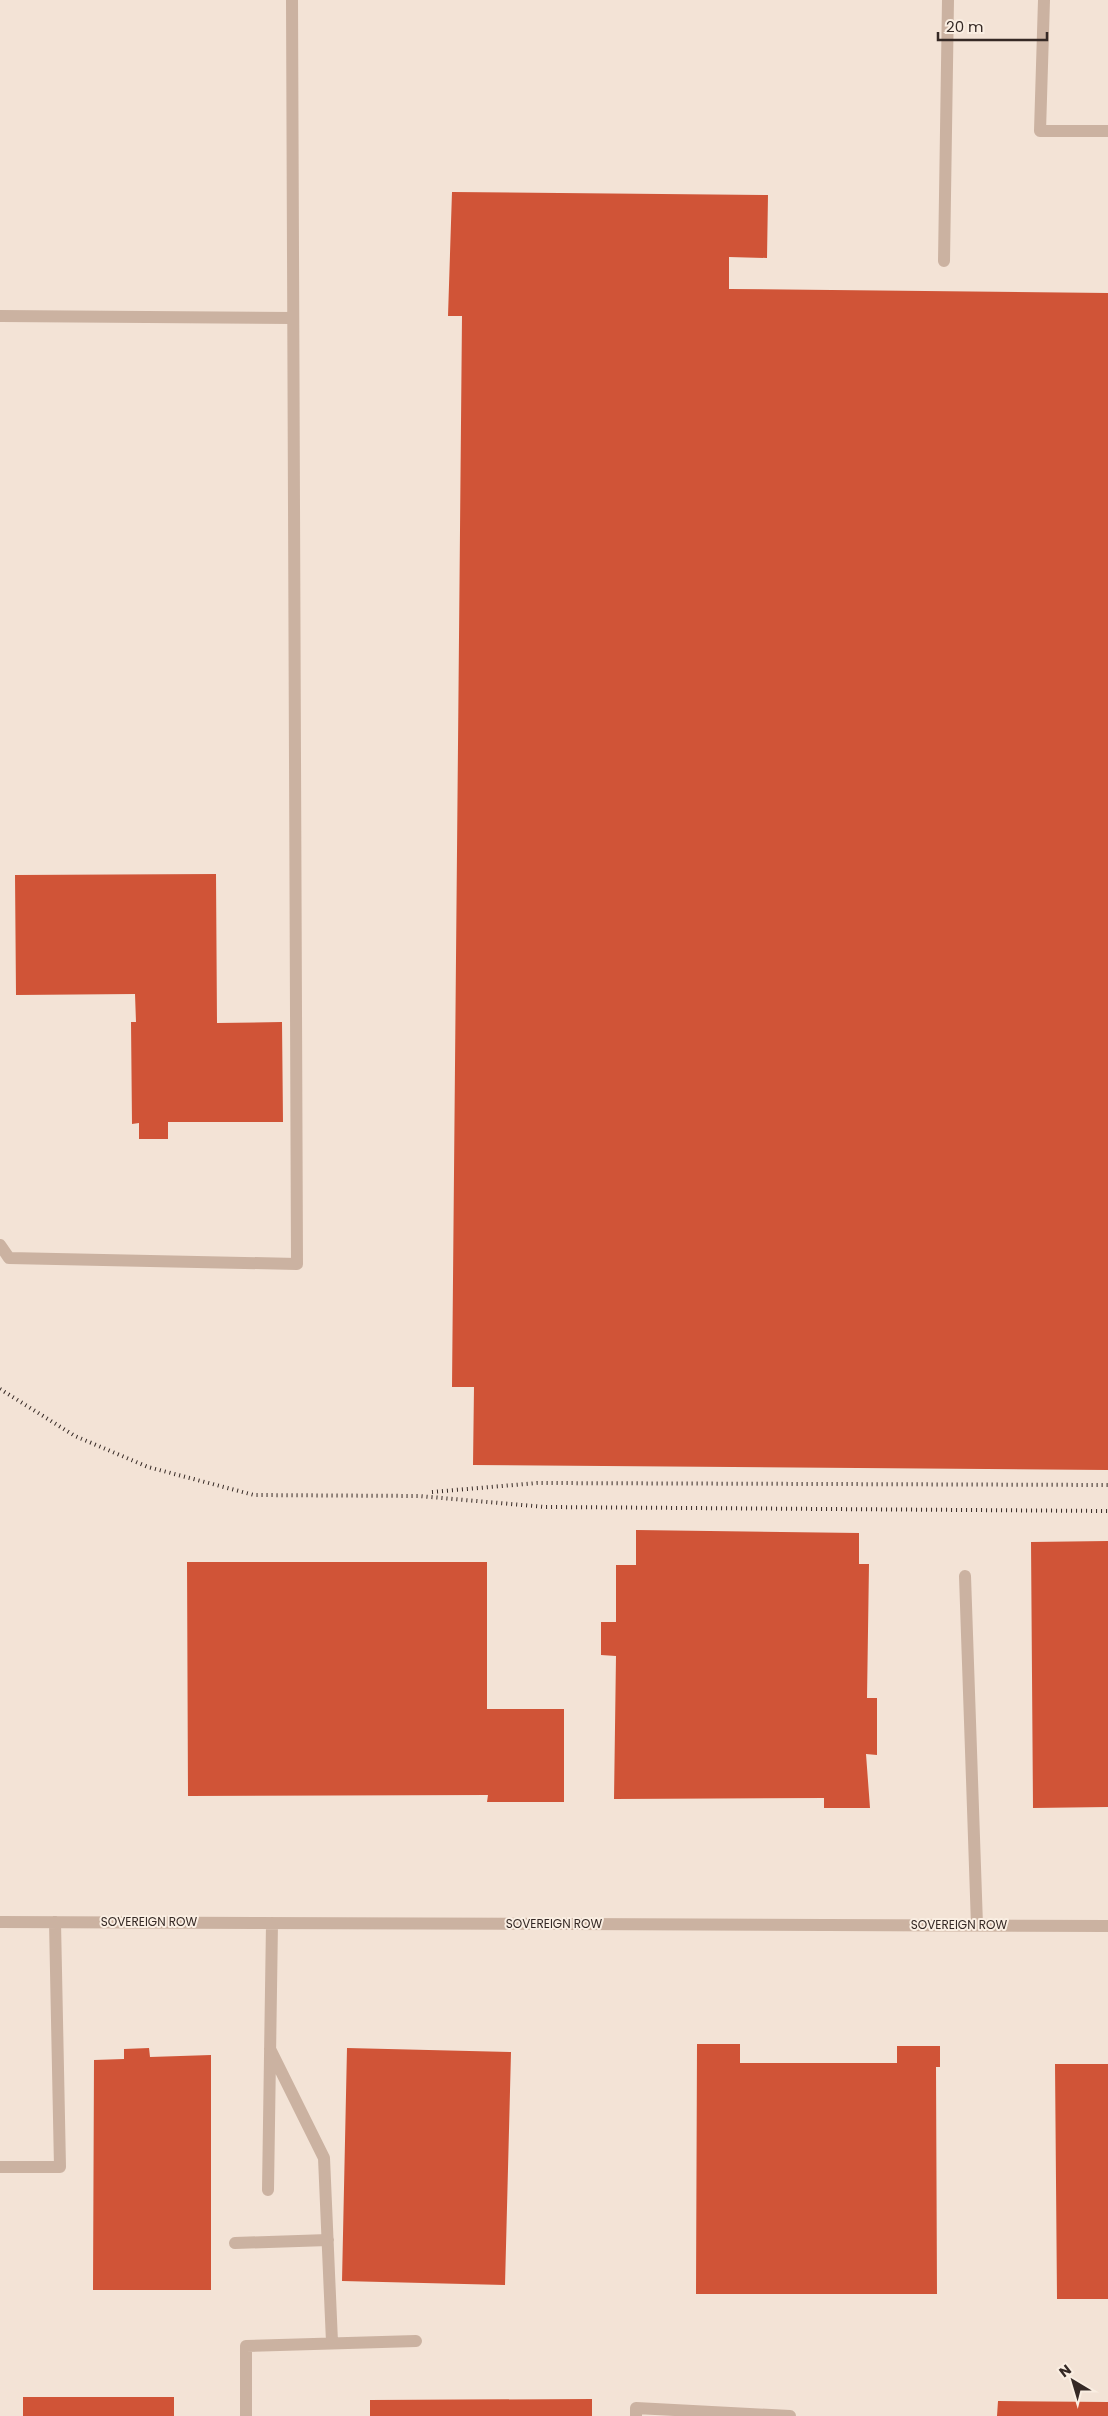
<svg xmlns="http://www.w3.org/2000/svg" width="1108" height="2416" viewBox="0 0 1108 2416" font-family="Poppins,sans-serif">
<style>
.building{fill:#d05437}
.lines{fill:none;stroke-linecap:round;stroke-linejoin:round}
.minor{stroke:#cbb2a1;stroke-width:12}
.rail{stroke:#352925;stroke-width:4;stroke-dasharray:1 4;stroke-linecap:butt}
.labels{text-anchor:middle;stroke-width:4;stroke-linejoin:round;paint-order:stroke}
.street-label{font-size:12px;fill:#352925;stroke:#faeee2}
</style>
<rect width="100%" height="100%" fill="#f3e3d6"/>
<!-- building -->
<path class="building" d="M452 192 768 195 767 258 729 257V289L1108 293V1470L473 1465 474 1387H452L462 316H448Z
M216 874 217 1023 282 1022 283 1122H168V1139H139V1123L132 1124 131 1022H136L135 994 16 995 15 875Z
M636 1530 859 1533V1564H869L867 1698H877V1755L866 1754 870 1808H824V1798L614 1799 616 1656 601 1655V1622H616V1565H636Z
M1108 1541V1807L1033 1808 1031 1542Z
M187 1562H487V1709H564V1802H487L488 1795 188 1796Z
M697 2044H740V2063H897V2046H940V2067H936L937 2294H696Z
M149 2048 150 2057 211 2055V2290H93L94 2060 124 2059V2049Z
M347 2048 511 2052 505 2285 342 2281Z
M1055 2064H1108V2299H1057Z
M23 2397H174V2416H23Z
M592 2399V2416H370V2400Z
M998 2401 1108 2402V2416H997Z"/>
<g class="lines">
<!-- minor -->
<path class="minor" d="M1044 0 1040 131H1108
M944 261 948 0
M0 316 292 318
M0 1245 9 1258 297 1264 292 0
M965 1576 977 1925
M0 1922 1108 1926
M270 2049 324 2158 332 2342
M0 2167H60L55 1922
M268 2190 272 1923
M235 2243 328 2240
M246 2416V2346L416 2341
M636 2416V2408L790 2416"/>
<!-- rail -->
<path class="rail" d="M0 1389 75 1436 148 1467 254 1495 419 1496 545 1507 1108 1511
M432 1492 537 1483 1108 1485"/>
</g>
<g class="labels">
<!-- street labels -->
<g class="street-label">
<text x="149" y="1926">SOVEREIGN ROW</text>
<text x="554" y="1928">SOVEREIGN ROW</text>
<text x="959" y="1929">SOVEREIGN ROW</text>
</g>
</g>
<!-- north arrow -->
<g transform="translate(1073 2381) rotate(322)" stroke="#faeee2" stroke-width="4" paint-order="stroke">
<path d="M0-4L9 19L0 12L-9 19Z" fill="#352925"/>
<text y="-8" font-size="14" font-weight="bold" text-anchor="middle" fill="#352925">N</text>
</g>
<!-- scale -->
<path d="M938 32v8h109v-8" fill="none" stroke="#352925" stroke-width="2.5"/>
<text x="946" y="32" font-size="15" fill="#352925" stroke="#faeee2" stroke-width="4" paint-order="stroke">20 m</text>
</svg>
